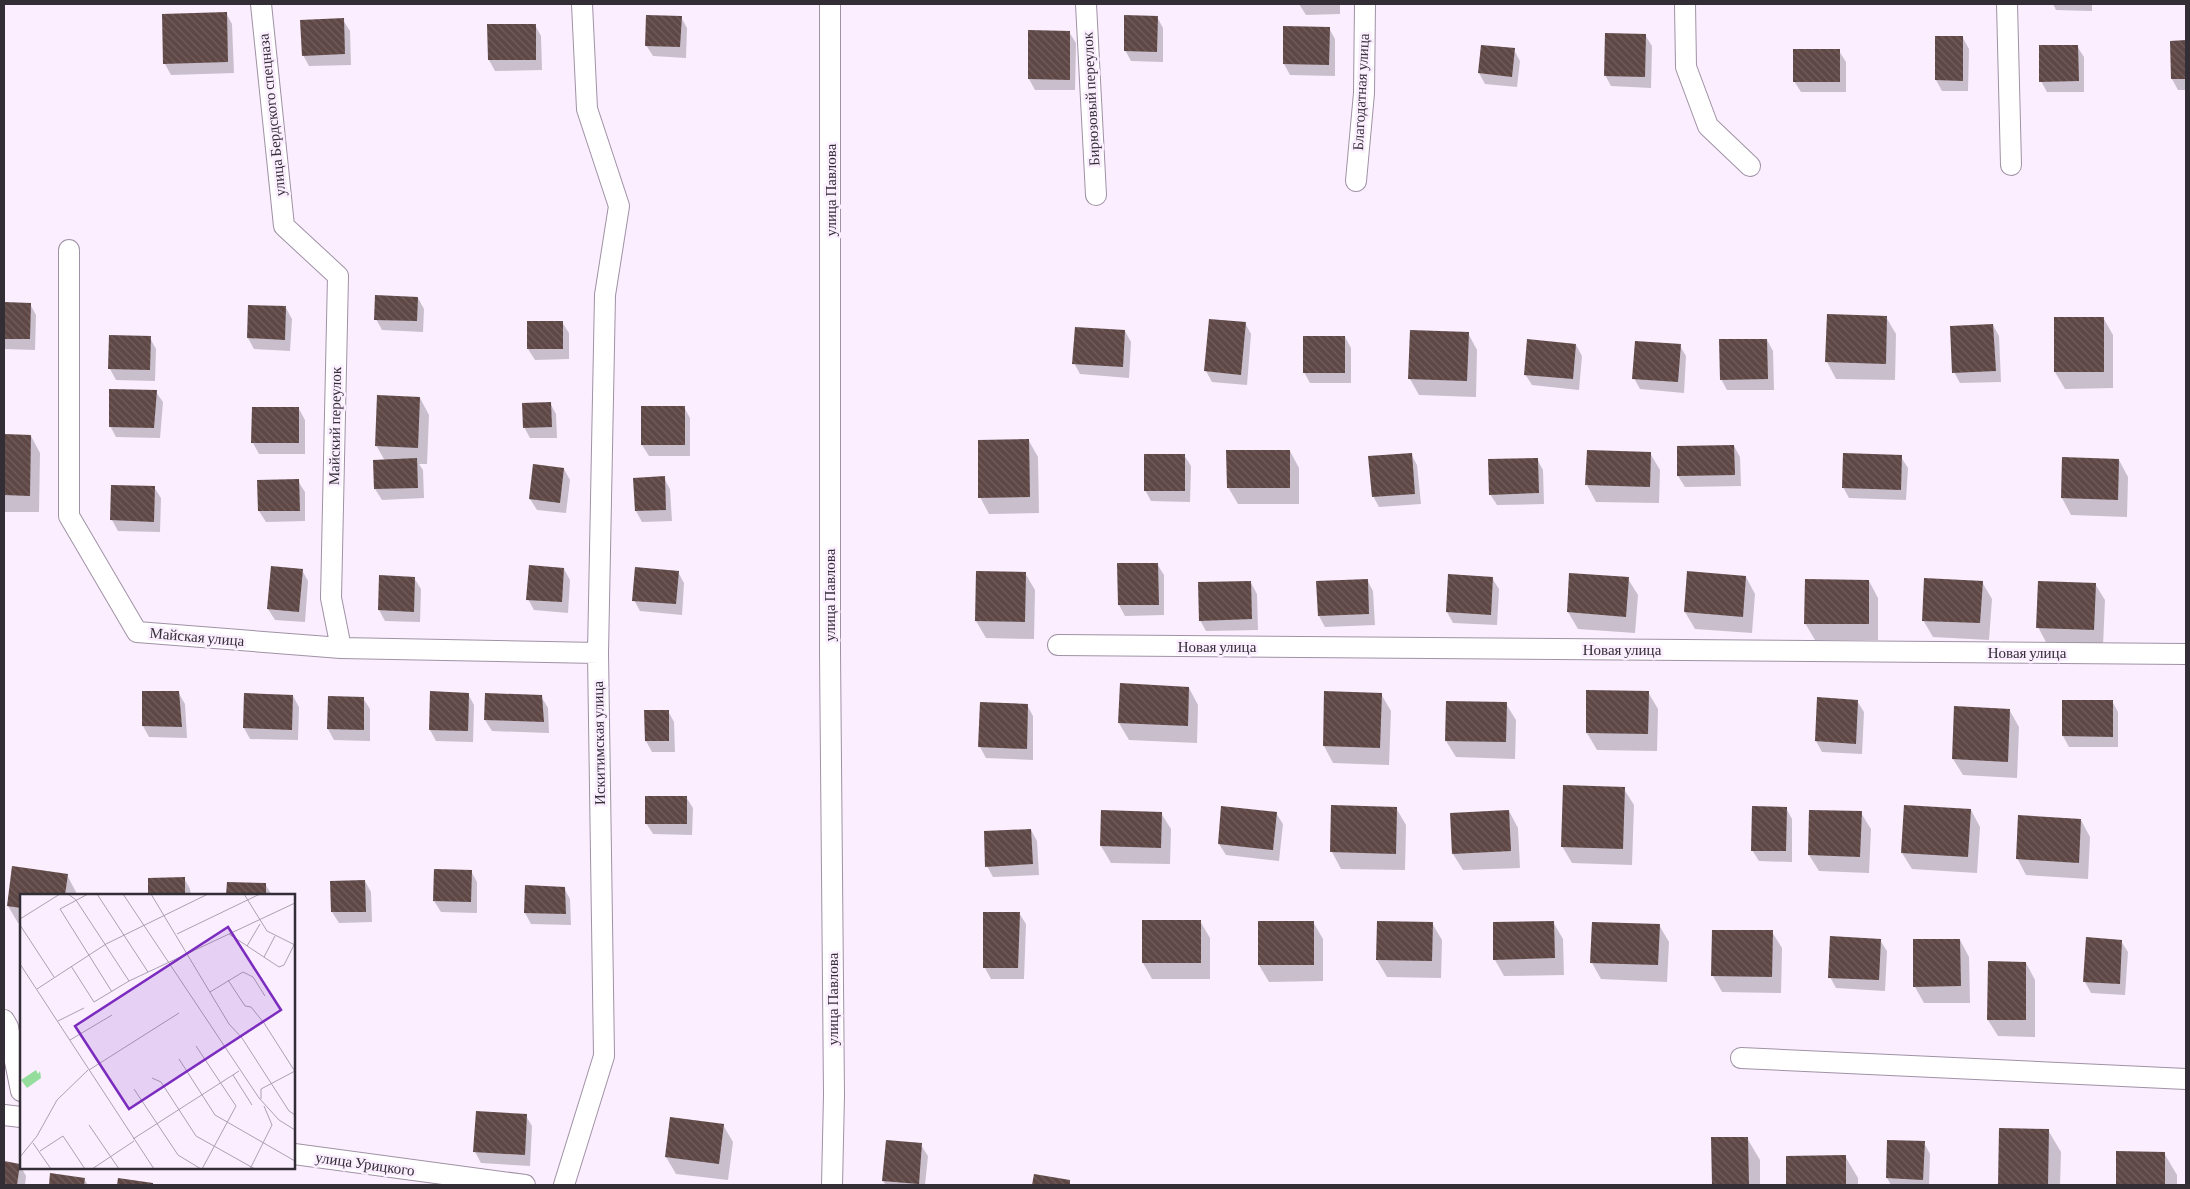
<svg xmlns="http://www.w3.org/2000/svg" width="2190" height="1189" viewBox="0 0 2190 1189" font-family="'Crimson Pro',serif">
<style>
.shadow{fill:#0003}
.building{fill:url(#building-back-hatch)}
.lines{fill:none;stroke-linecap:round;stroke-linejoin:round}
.street-casing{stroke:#a092a5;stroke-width:22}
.street{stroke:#fff;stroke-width:20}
.labels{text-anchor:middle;stroke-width:5;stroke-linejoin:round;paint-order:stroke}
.street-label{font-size:15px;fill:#332e36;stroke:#faeeff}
.inset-road{fill:none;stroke:#aaa1af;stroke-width:1}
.view{fill:#7b2cbf;fill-opacity:0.15;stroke:#7b2cbf;stroke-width:2.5}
.inset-edge{fill:none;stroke:#332e36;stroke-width:2.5}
</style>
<defs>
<pattern id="building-back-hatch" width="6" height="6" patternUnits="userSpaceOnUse" patternTransform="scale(1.25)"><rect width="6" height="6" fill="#5e4745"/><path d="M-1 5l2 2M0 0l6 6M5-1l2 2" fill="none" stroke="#725f5e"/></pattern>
</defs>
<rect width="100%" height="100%" fill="#faeeff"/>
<!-- shadow -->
<path class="shadow" d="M1299 4H1340V14L1306 15Z
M2053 4H2092V11L2056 10Z
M226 13 232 24 234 73 171 75 165 64Z
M681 17 687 28 686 58 653 56 646 45Z
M1157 17 1163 28V62L1131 61 1125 50Z
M343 20 350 31 351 65 309 66 303 55Z
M535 25 541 36 542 70 495 71 489 60Z
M1329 28 1335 39V76L1290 75 1284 64Z
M1069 32 1076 43 1075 90H1035L1029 79Z
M1645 35 1652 46 1651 88 1611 86 1605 75Z
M1963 38 1969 49 1968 91H1942L1936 80Z
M2171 42H2186V90H2178L2172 79Z
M2077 46 2084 57V92H2047L2041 81Z
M1514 50 1520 61 1517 87 1485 84 1479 73Z
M1839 51 1846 62V92H1801L1794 81Z
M418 298 424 309 423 332 382 330 376 319Z
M4 304H30L36 315 35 350 4 349Z
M286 308 292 319 290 351 254 349 248 338Z
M1828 315 1886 317 1896 334 1895 380 1836 379 1827 362Z
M2104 319 2113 335V388L2065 389 2055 372Z
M562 322 569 333V359L535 360 528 349Z
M1245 323 1251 334 1247 385 1212 382 1206 371Z
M1993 325 1999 336 2001 382 1960 383 1954 372Z
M1125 331 1131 342 1129 378 1080 374 1074 363Z
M1468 333 1477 350 1476 397 1419 395 1410 379Z
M1345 337 1351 348V383H1310L1304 372Z
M150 338 156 349 155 381 116 380 110 369Z
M1767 340 1773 351 1774 390H1727L1721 379Z
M1576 345 1582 356 1579 390 1532 385 1525 374Z
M1680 346 1686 356 1684 393 1640 389 1634 378Z
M156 392 163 402 160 438 116 437 110 426Z
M420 398 429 415 427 464H419L423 470 424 498 382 500 375 489 374 461H385L376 445Z
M550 403 556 414 557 438H530L524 427Z
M684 407 690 418V456H649L642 445Z
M299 409 305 420V454H259L253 443Z
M4 435 31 436 40 453 39 512H4Z
M1029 441 1038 457 1039 513 989 514 980 497Z
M1734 446 1740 457 1741 486 1685 487 1678 476V447Z
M1290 451 1299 468V504H1238L1228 487Z
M1588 451 1650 453 1660 470 1659 503 1596 502 1587 485Z
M1411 454 1417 465 1421 504 1379 507 1373 496Z
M1184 455 1191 466 1190 502 1151 501 1145 490Z
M1901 457 1908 468 1906 500 1849 498 1843 487Z
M2063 458 2119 460 2128 477 2127 517 2071 515 2062 498Z
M1537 459 1543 470 1544 504 1497 505 1490 494Z
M564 469 570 480 566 513 537 510 530 499Z
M664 478 670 489 672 521 642 522 636 511Z
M298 481 305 492V521L266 522 259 511Z
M154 487 161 498 160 532 118 531 112 520Z
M1157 564 1164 575V615L1125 616 1119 605Z
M564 569 570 580 568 613 534 610 528 599Z
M302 570 308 581 305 622 275 620 268 609Z
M678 572 684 583 682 615 640 611 634 600Z
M1025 573 1035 590 1034 639 986 638 976 621Z
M1688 573 1746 577 1755 594 1752 633 1695 629 1685 612Z
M1571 574 1628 579 1638 595 1635 633 1578 629 1568 612Z
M414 578 421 589 420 622 385 621 379 610Z
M1492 578 1499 589 1497 625 1453 623 1447 612Z
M1367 580 1373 591 1375 625 1325 627 1319 616Z
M1869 581 1878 598V640H1815L1805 623Z
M1982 582 1992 599 1989 640 1933 637 1923 620Z
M1251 583 1257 594 1258 630 1206 631 1200 620Z
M2095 584 2105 600 2103 646 2047 644 2038 627Z
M1189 688 1198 705 1197 743 1129 740 1119 723Z
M178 692 185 704 187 738 149 737 143 726Z
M1326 692 1381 694 1391 711 1389 765 1333 763 1324 746Z
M1648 692 1658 709 1657 751 1597 750 1587 733Z
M468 694 474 705 473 742 436 741 430 730Z
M293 696 299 707 298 740 250 739 244 728Z
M541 696 548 708 549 733 492 731 485 720Z
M329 697 363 698 370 709V741L334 740 328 729Z
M1818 698 1857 701 1864 712 1862 754 1822 752 1816 741Z
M2112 701 2118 712V747H2069L2063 736Z
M1506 704 1516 720 1515 759 1456 757 1446 741Z
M1027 705 1033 716V760L986 758 980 747Z
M668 711 674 722 675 752H652L646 741Z
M2010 711 2019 727 2017 778 1963 775 1953 759Z
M1624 789 1634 805 1632 865 1572 863 1562 846Z
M686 797 693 808 692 835 653 834 646 823Z
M1396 808 1406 825 1405 870 1341 869 1332 852Z
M1786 808 1792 819V862L1759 861 1752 850Z
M1971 810 1980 827 1977 873 1912 869 1902 853Z
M1509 811 1518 828 1520 868 1463 870 1453 854Z
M1161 813 1171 829 1170 864 1111 863 1101 846Z
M1276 813 1283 824 1279 861 1226 855 1219 844Z
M1861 813 1871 829 1869 873 1819 871 1809 855Z
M2081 820 2090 837 2088 879 2026 875 2017 858Z
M1031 830 1037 841 1039 875 993 877 987 866Z
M13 868 67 875 76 892V895H21V923H18L8 906Z
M471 871 477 882V913L441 912 434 901Z
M184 878 190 889 191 895H149V879Z
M365 881 371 892 372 922 339 923 332 912V882Z
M228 883 265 884 272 895H228Z
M564 888 570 899 571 925 531 924 525 913Z
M1019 913 1026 924 1024 979H991L985 968Z
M1200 921 1210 938V979H1152L1143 963Z
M1313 922 1323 939V981L1269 982 1259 965Z
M1553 922 1563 939 1564 975 1504 976 1495 960Z
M1432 923 1442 940 1441 978 1387 977 1377 960Z
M1659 925 1669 942 1667 982 1601 979 1592 963Z
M1772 932 1782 948 1781 993 1722 992 1713 976Z
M1880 940 1887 951 1885 991 1836 988 1830 977Z
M1960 940 1969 957 1970 1003H1924L1915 987Z
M2121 941 2128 952 2125 995 2091 993 2085 982Z
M2026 963 2035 980V1037L1998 1036 1988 1020Z
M526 1116 532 1126 530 1166 481 1163 475 1152Z
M723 1125 733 1142 728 1180 676 1174 666 1157Z
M2000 1129 2048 1130 2061 1152 2060 1185H1999Z
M1712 1138H1747L1760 1160V1185H1713Z
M1924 1143 1930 1154 1929 1185H1891L1887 1178Z
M921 1145 928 1156 925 1185H886L883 1181Z
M2117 1153H2164L2177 1175V1185H2117Z
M1845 1156 1858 1178V1185H1787V1157Z
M4 1163 20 1165 26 1176 25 1185H4Z
M51 1174 84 1179 88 1185H50Z"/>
<!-- building -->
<path class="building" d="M227 12 228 62 163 64 162 14Z
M646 15 682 16 680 47 645 46Z
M1124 15 1158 16 1157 52 1124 51Z
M344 18 345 54 302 56 300 20Z
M487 24H536V60H488Z
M1283 26 1330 27 1329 65 1283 64Z
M1028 30 1070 31V80L1028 79Z
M1605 33 1646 34 1645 77 1604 76Z
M1935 36H1963V81L1935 80Z
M2186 40V79H2171L2170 41Z
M1481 45 1515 48 1512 77 1478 73Z
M2039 45H2078L2079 81 2039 82Z
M1793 49H1840V82H1793Z
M375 295 418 297 417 321 374 320Z
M4 302 31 303 30 339H4Z
M248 305 286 306 285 340 247 338Z
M1827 314 1887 316 1886 364 1825 362Z
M2054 317H2104V372H2054Z
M1209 319 1246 322 1241 375 1204 371Z
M527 321H563V349H527Z
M1993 324 1996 371 1952 373 1950 326Z
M1075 327 1125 330 1123 367 1072 364Z
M1410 330 1469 332 1467 381 1408 379Z
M109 335 151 336 150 370 108 369Z
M1303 336H1345V373H1303Z
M1527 339 1576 344 1573 379 1524 375Z
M1719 339H1767L1768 379 1720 380Z
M1635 341 1681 344 1678 382 1632 379Z
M109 389 157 390 154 428 109 427Z
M377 395 420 397 418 448 375 446Z
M551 402 552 427 523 428 522 403Z
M641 406H685V445H641Z
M252 407H299V443H251Z
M4 434 31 435 30 496 4 495Z
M1029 439 1030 497 978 498V440Z
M1734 445 1735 475 1677 476V446Z
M1226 450H1290V488H1227Z
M1587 450 1651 452 1650 487 1585 485Z
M1412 453 1415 494 1372 497 1368 456Z
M1843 453 1902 455 1901 490 1842 488Z
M1144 454H1185V491H1144Z
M2062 457 2119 459 2118 500 2061 498Z
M417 458 418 488 374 489 373 460Z
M1538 458 1539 493 1489 495 1488 459Z
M533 464 564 468 560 503 529 499Z
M665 476 666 510 635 511 633 478Z
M299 479 300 511H258L257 480Z
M111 485 155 486 154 522 110 520Z
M1117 563H1158L1159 605H1118Z
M529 565 564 568 562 602 526 600Z
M271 566 303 569 299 612 267 609Z
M635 567 679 571 676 604 632 601Z
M976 571 1026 572 1025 622 975 621Z
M1687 571 1746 576 1743 617 1684 612Z
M1569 573 1629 577 1626 617 1567 612Z
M1448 574 1493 577 1491 615 1446 612Z
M379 575 415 577 414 612 378 610Z
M1924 578 1983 581 1980 623 1922 621Z
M1368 579 1369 614 1318 616 1316 581Z
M1805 579 1869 580V624H1804Z
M1251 581 1252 619 1199 621 1198 582Z
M2038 581 2096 583 2094 630 2036 628Z
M1120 683 1189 687 1188 726 1118 723Z
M1586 690 1649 691 1648 734 1586 733Z
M142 691H179L182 727 142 726Z
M430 691 469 693 468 731 429 730Z
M1324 691 1382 693 1380 748 1323 746Z
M244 693 293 695 292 730 243 728Z
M485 693 542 695 544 722 484 720Z
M328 696 364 697V730L327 729Z
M1817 697 1858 700 1856 744 1815 741Z
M2062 700H2113V737L2062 736Z
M1446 701 1507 702 1506 742 1445 741Z
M980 702 1028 704 1027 749 978 747Z
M1954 706 2010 709 2008 762 1952 759Z
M644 710H669V741H645Z
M1563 785 1625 787 1623 849 1561 847Z
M645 796H687V824H645Z
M1331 805 1397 807 1396 854 1330 852Z
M1904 805 1971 809 1968 857 1901 853Z
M1221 806 1277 812 1273 850 1218 844Z
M1752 806 1787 807 1786 851H1751Z
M1101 810 1162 812 1161 848 1100 846Z
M1509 810 1511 851 1452 854 1450 813Z
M1809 810 1862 811 1860 857 1808 855Z
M2018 815 2081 819 2079 863 2016 859Z
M1031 829 1033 864 985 867 984 831Z
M12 866 68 874 65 895H21V908L7 906Z
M434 869 472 870 471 902 433 901Z
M185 877V895H148V878Z
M365 880 366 912H331L330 881Z
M227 882 266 883V895H226Z
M525 885 565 887 566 914 524 913Z
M983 912H1020L1018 968H983Z
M1142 920H1201V963H1142Z
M1258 921H1314V965H1258Z
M1377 921 1433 922 1432 961 1376 960Z
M1554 921 1555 958 1493 960V922Z
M1592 922 1660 924 1658 965 1590 963Z
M1712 930H1773L1772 977 1711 976Z
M1830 936 1881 939 1879 980 1828 978Z
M2086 937 2122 940 2120 984 2083 982Z
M1913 939H1960L1961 986 1913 987Z
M1988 961 2026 962V1020H1987Z
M476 1111 527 1114 525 1155 473 1152Z
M670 1117 724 1124 719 1164 665 1157Z
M1999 1128 2049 1129 2048 1185H1998Z
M1711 1137H1748L1749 1185H1712Z
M886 1140 922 1143 919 1184 882 1181Z
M1887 1140 1925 1141 1923 1180 1886 1178Z
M2116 1151 2165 1152V1185H2116Z
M1846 1155V1185H1786V1156Z
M4 1161 20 1164 17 1185H4Z
M50 1173 85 1178 84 1185H49Z
M1034 1174 1070 1180V1185H1032Z
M118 1178 153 1183V1185H117Z"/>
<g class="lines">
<defs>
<path id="street" d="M261 4 284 226 338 276 331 598 341 648
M830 4V653L834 1095 832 1185
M1086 4 1096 195
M1685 4 1686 67 1708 126 1750 166
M2007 4 2011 165
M1356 181 1364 93 1365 4
M69 250V516L137 632 341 648 598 653
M1058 645 2186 654
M4 1020 8 1027 21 1091
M1741 1058 2186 1079
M4 1115 21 1117
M294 1154 525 1185
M564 1185 604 1056 598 653 605 295 619 206 587 109 582 4"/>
</defs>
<!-- street casing -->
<use href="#street" class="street-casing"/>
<!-- street -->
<use href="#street" class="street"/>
</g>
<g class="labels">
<!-- street labels -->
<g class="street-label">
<text transform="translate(1361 92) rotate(-87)" y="5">Благодатная улица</text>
<text transform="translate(1091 99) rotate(-93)" y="5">Бирюзовый переулок</text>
<text transform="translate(272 115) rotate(-96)" y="5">улица Бердского спецназа</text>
<text transform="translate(831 190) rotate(-90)" y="5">улица Павлова</text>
<text transform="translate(335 426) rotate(-89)" y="5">Майский переулок</text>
<text transform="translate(830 595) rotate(-90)" y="5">улица Павлова</text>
<text transform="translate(197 637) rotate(5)" y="5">Майская улица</text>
<text x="1217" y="652">Новая улица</text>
<text x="1622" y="655">Новая улица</text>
<text x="2027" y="658">Новая улица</text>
<text transform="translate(599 743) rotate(-91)" y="5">Искитимская улица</text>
<text transform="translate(833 999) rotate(-90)" y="5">улица Павлова</text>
<text transform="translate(365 1164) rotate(8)" y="5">улица Урицкого</text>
</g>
</g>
<!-- overview -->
<g transform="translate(20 894)">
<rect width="275" height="275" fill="#faeeff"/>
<path d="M16 176 18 180 20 177 21 184 7 194 1 186Z" fill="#94dd9d"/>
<path class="inset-road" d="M48 0 56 6 109 87M68 0 40 15 92 98M77 0 128 78M103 0 239 204 259 226 275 236M131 0 209 130 222 144 269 217 275 221M224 0 247 37 275 51M0 25 40 0M0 31 34 83M157 40 240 0M209 40 259 73 264 71 275 49M227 52 240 30M244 63 255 42M0 70 134 275M51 72 74 108 109 87 275 9M208 86 225 112 231 113 244 129 274 176M17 95 86 50 188 0M190 98 223 78 233 83 245 102M38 127 64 114M50 146 92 121M176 152 216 212 182 275M159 165 195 221 275 267M69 176 159 119M213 181 232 211M132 184 141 188 176 242 235 275M114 195 158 261 181 275M241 205V195L275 177M69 231 99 275M113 245 219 177M13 249 31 275M20 257 43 242 65 275M0 263 17 242 37 206 68 176M72 275 114 247M230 275 252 231 244 212"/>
<path class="view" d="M208 33 261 116 109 215 55 132Z"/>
<rect width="275" height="275" class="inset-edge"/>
</g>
<!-- border -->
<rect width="2190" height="1189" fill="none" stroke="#332e36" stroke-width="10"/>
</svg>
